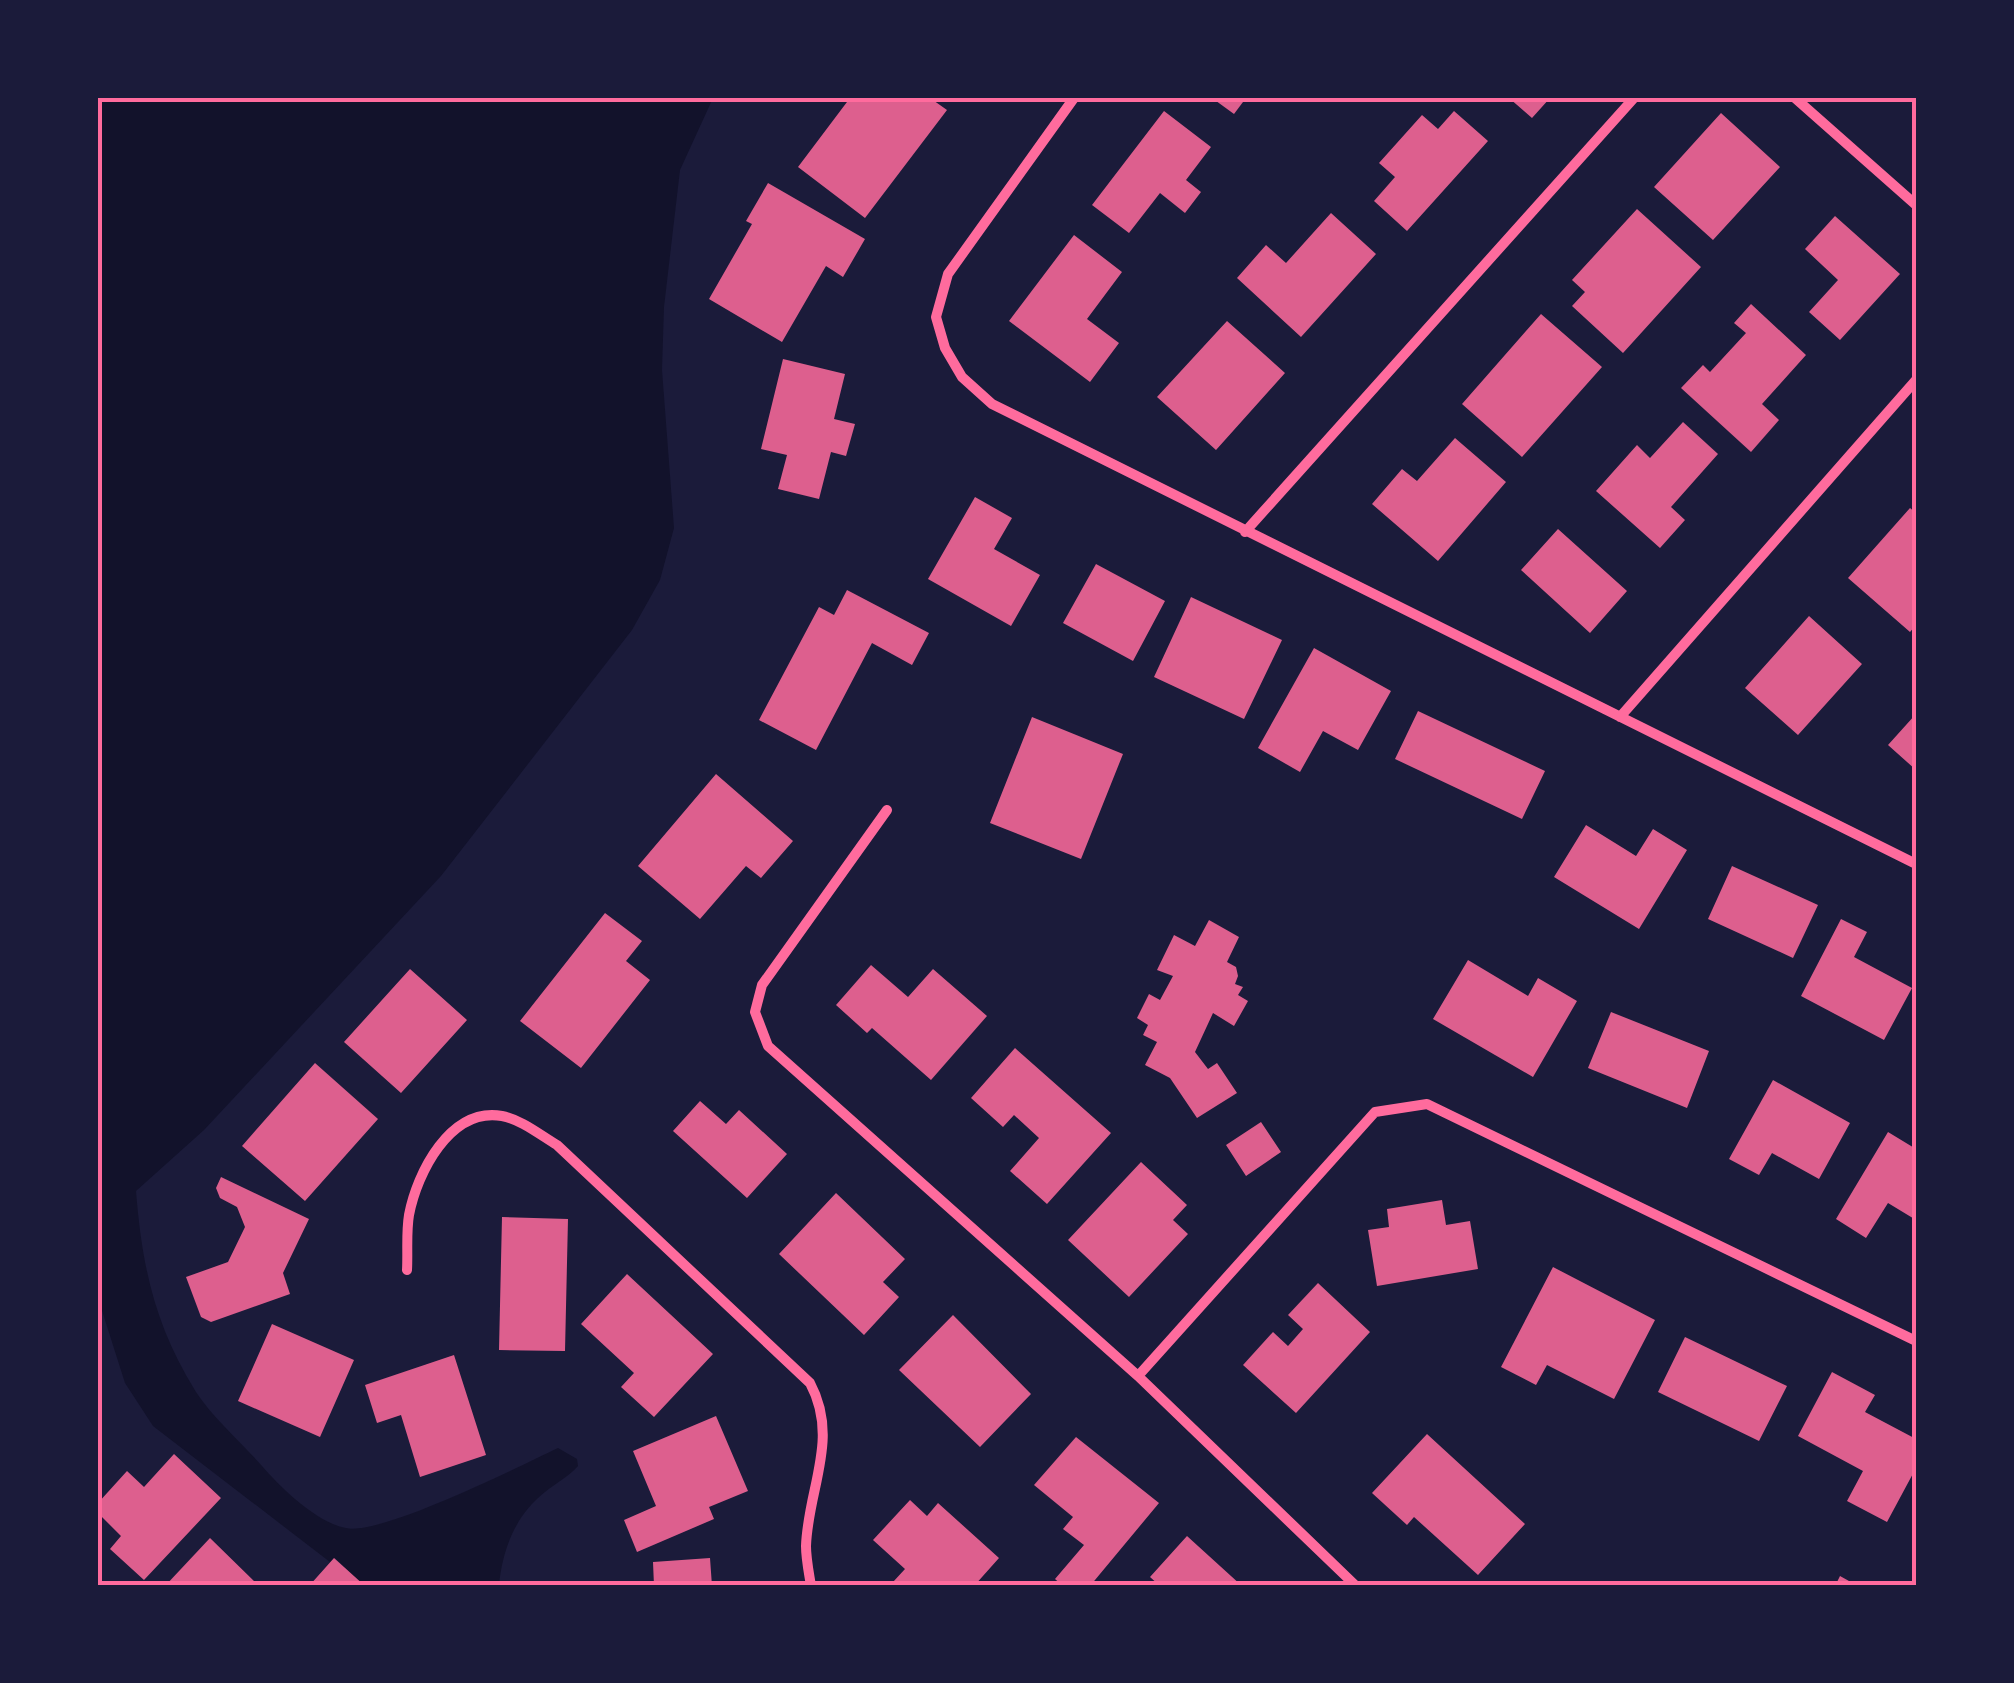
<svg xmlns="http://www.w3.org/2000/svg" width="2014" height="1683" viewBox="0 0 2014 1683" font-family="Overpass,sans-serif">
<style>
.water{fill:#12122b}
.building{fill:#dd5f8e}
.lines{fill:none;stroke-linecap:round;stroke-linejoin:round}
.minor{stroke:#ff6b9d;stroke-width:10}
.neatline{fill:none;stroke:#ff6b9d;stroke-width:4}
</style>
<rect width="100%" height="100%" fill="#1b1b3a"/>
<!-- water -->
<path class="water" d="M98 98H713L680 170 664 307 662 370 674 528 660 580 632 630 441 876 204 1130 136 1191C142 1267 155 1326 196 1392 213 1418 241 1442 262 1466 280 1487 317 1523 346 1528 381 1536 520 1466 558 1448L577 1459 578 1466C568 1477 556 1483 545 1492 515 1516 503 1548 499 1585H363L335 1558 330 1562 153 1426 125 1383 98 1298Z"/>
<!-- building -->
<path class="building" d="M850 98H930L947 110 865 218 798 167Z
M1212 98H1246L1234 114Z
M1509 98H1550L1532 118Z
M1164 111 1211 147 1186 180 1201 192 1185 213 1160 193 1129 233 1092 205Z
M1454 111 1488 141 1407 231 1374 201 1395 177 1379 163 1422 115 1438 129Z
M1721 113 1780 167 1713 240 1654 187Z
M768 183 865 239 843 277 826 266 782 342 709 299 752 224 746 221Z
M1637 209 1701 267 1623 353 1572 306 1585 292 1572 280Z
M1331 213 1376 254 1301 337 1237 278 1266 245 1286 263Z
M1835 216 1900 274 1840 340 1809 312 1838 280 1805 249Z
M1074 235 1122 272 1087 319 1119 343 1090 382 1009 321Z
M1751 304 1806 355 1762 404 1779 420 1751 452 1681 388 1703 365 1710 372 1746 333 1734 323Z
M1541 314 1602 367 1522 457 1462 404Z
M1227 321 1285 373 1216 450 1157 397Z
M783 359 845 374 834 419 855 424 846 456 831 452 819 499 778 489 787 455 761 449Z
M1683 422 1718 454 1671 507 1685 520 1660 548 1596 491 1637 445 1650 458Z
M1455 438 1506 482 1438 561 1372 504 1402 469 1417 481Z
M975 497 1012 518 994 549 1040 575 1011 626 928 579Z
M1910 508 1916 513V625L1910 632 1848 578Z
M1558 529 1627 591 1590 633 1521 570Z
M1096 564 1165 601 1133 661 1063 623Z
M847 590 929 633 912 665 872 643 816 750 759 720 819 607 834 615Z
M1191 597 1282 640 1244 719 1154 677Z
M1809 616 1862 664 1798 735 1745 688Z
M1314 648 1391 691 1358 750 1323 731 1300 772 1258 748Z
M1418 711 1545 771 1522 819 1395 759Z
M1915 715 1916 716V770L1888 745Z
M1032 717 1123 754 1081 859 990 823Z
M716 774 793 841 761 878 746 866 700 919 638 866Z
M1586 825 1636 856 1653 829 1687 850 1639 929 1554 877Z
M1732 866 1818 905 1793 958 1708 919Z
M605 913 642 941 626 961 650 980 581 1068 520 1021Z
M1841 919 1867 932 1854 957 1912 988 1884 1040 1801 996Z
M1209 920 1239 937 1227 962 1236 967 1238 976 1235 984 1243 987 1238 995 1248 1001 1234 1026 1213 1013 1195 1052 1208 1069 1217 1063 1237 1093 1197 1118 1170 1078 1145 1065 1157 1042 1143 1035 1148 1025 1137 1018 1149 994 1160 1000 1173 976 1157 970 1174 935 1195 946Z
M1468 960 1528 996 1538 978 1577 1001 1533 1077 1433 1019Z
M871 965 908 997 933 969 987 1016 931 1080 872 1028 867 1033 836 1005Z
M410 969 467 1020 401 1093 344 1042Z
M1611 1012 1709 1051 1687 1108 1588 1068Z
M1015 1048 1111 1133 1047 1204 1010 1171 1039 1138 1014 1115 1003 1127 971 1098Z
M315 1063 378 1119 305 1201 242 1146Z
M1773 1080 1850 1123 1819 1179 1772 1153 1759 1175 1729 1159Z
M700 1101 726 1124 739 1110 787 1154 747 1198 673 1131Z
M1261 1122 1281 1152 1246 1176 1226 1145Z
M1888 1132 1916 1149V1220L1888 1203 1866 1238 1836 1219Z
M1141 1162 1187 1205 1173 1220 1188 1234 1129 1297 1068 1240Z
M221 1177 309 1219 283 1273 290 1294 211 1322 201 1317 186 1277 228 1262 245 1227 237 1207 220 1198 216 1188Z
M836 1193 905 1259 883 1282 899 1297 864 1335 779 1254Z
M1442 1200 1446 1225 1470 1221 1478 1269 1377 1286 1368 1230 1389 1227 1387 1209Z
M502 1217 568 1219 565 1351 499 1350Z
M1553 1267 1655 1320 1614 1399 1547 1365 1536 1385 1501 1367Z
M627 1274 713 1354 654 1417 621 1387 634 1373 581 1324Z
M1318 1283 1370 1332 1296 1413 1243 1365 1273 1332 1288 1346 1303 1329 1288 1315Z
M953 1315 1031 1394 980 1447 899 1370Z
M272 1324 354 1360 320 1437 238 1401Z
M1685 1337 1787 1386 1759 1441 1658 1392Z
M454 1355 486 1455 420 1477 401 1415 377 1423 365 1385Z
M1832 1372 1875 1395 1865 1412 1916 1439V1468L1887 1522 1847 1501 1863 1471 1798 1436Z
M716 1416 748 1491 709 1507 714 1519 637 1552 624 1520 656 1506 633 1451Z
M1427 1434 1525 1524 1478 1575 1414 1517 1407 1525 1372 1493Z
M1076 1437 1159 1503 1090 1586H1063L1055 1579 1084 1545 1063 1529 1073 1517 1034 1485Z
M174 1454 221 1498 144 1580 110 1549 121 1536 98 1513V1503L127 1471 144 1487Z
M910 1500 927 1516 938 1503 999 1558 974 1586H896L893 1582 905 1569 873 1540Z
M1187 1536 1242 1586H1160L1150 1577Z
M210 1538 259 1586H165Z
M334 1558 365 1586H309Z
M710 1558 712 1586H654L653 1562Z
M1840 1576 1858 1586H1835Z"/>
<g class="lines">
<!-- minor -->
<path class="minor" d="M1074 98 948 274 936 317 945 348 962 377 992 404 1916 864
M1795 98 1916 205
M1245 532 1634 98
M1620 717 1916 380
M887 810 762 985 755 1012 768 1046 1138 1376 1356 1586
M407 1270C408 1252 406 1233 409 1215 417 1173 450 1107 502 1116 522 1120 540 1135 557 1145L810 1383C840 1439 808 1488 806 1546 806 1559 809 1573 811 1586
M1138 1376 1375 1112 1427 1104 1916 1341"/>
</g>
<!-- border -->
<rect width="2014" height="1683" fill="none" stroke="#1b1b3a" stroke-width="200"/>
<rect x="100" y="100" width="1814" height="1483" class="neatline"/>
</svg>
